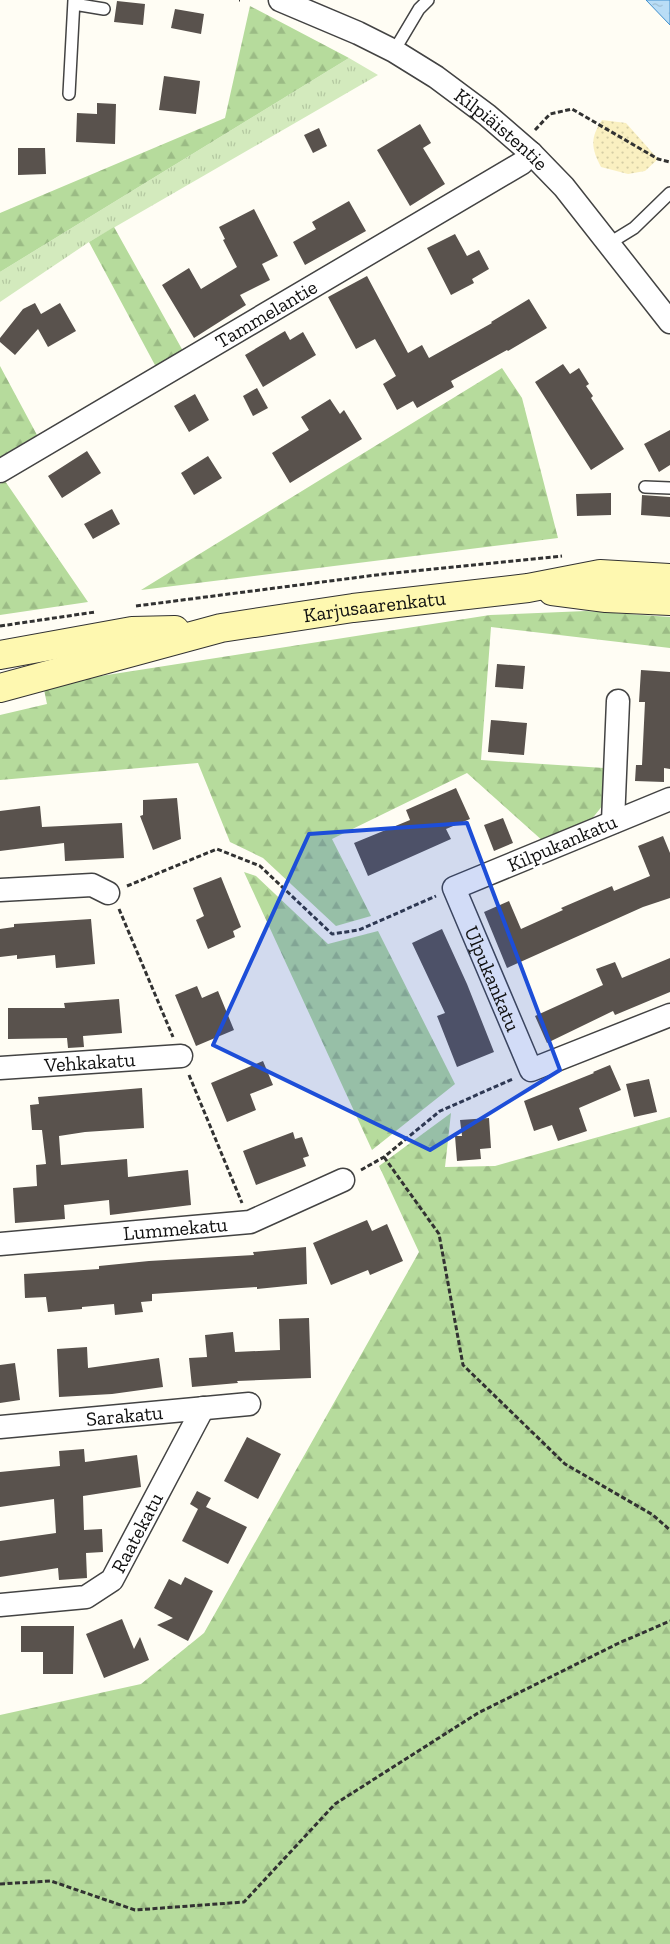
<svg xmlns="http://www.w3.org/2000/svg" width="670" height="1944" viewBox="0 0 670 1944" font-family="'Zilla Slab',serif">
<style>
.grass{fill:url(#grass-tufts)}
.forest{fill:url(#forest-firs)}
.sand{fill:url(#sand-dots)}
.water{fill:url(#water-ripples);stroke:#408fcd}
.building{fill:#59524d}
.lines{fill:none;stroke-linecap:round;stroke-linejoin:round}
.lane-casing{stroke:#434343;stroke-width:14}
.street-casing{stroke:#434343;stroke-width:25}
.secondary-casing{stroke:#323232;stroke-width:30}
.path{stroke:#323232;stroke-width:3;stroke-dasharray:5 2.5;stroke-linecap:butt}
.lane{stroke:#fff;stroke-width:11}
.street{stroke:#fff;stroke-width:22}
.secondary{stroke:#fef8b0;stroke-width:28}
.marked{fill:#1d4ed8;fill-opacity:0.2;stroke:#1d4ed8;stroke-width:4;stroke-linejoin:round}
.labels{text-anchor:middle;stroke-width:5;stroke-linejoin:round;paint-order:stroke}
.street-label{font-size:20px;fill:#101010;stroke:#fff}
</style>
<defs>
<pattern id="grass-tufts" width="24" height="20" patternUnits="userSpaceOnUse" patternTransform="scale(1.25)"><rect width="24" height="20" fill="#d3eabd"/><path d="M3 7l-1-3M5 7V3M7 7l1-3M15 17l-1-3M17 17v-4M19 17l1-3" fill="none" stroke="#b4c8a1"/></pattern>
<pattern id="forest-firs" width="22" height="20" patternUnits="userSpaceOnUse" patternTransform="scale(1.25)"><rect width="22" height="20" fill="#b6db9c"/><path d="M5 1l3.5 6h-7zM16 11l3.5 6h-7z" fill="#9bbb85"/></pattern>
<pattern id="sand-dots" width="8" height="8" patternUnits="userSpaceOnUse" patternTransform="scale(1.25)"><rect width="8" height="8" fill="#faf0c1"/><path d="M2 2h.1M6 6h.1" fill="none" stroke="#d5cda5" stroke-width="1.8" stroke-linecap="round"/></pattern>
<pattern id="water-ripples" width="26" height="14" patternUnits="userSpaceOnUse" patternTransform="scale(1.25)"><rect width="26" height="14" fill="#b9ddf6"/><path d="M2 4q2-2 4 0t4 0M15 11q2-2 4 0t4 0" fill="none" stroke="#9ebdd2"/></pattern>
</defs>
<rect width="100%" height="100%" fill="#fffdf4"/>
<!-- grass -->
<path class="grass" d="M349 58 378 75 89 242 0 302V272Z"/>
<!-- forest -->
<path class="forest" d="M250 6 349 58 0 272V213L225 118Z
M114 227 183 351 156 367 89 242Z
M0 366 37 435 0 457Z
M502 368 522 398 558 538 141 590Z
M5 481 88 602 0 615V484Z
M586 611 670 617V648L491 627 481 760 604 768 603 805 587 825 544 842 467 773 332 839 371 916 336 926 263 858 230 842 198 763 0 780V715L47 704 43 685 490 615Z
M244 872 256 876 328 944 378 931 455 1084 372 1150Z
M451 1113 445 1167 495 1166 670 1117V1944H0V1715L141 1684 204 1633 419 1252 379 1166Z"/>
<!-- sand -->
<path class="sand" d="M602 120 626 123 658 159 645 171 628 174 601 167C591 148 590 138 602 120Z"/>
<!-- water -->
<path class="water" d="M646 0H670V25Z"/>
<!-- building -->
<path class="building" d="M117 1 145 4 143 25 114 22Z
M175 9 204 14 201 34 171 28Z
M164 76 200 81 196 114 159 110Z
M97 103 116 104 115 144 76 142 77 113 97 114Z
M420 124 431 143 423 148 445 184 410 206 377 150Z
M319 128 327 146 313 153 304 135Z
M18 148H45L46 174 18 175Z
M349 201 366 231 305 265 293 242 316 229 312 222Z
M254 209 278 256 262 264 270 280 240 295 246 305 194 338 162 285 189 268 201 289 237 267 223 240 225 239 219 227Z
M455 234 467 256 479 250 489 269 472 279 474 283 451 295 427 248Z
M367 276 408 353 422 345 429 358 492 323 491 322 529 299 547 328 508 351 507 350 451 381 454 387 417 408 413 401 397 410 383 384 396 376 375 339 356 349 328 297Z
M35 303 41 314 60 303 76 331 48 347 38 329 15 355 0 342V338L23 309Z
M285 331 290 340 303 332 316 355 263 387 245 355Z
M563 364 570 374 579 368 589 384 586 386 593 396 591 398 624 449 591 470 535 382Z
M257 388 268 408 253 416 243 396Z
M195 394 209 420 189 432 174 406Z
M330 399 340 414 344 410 362 439 290 483 272 453 309 430 301 417Z
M670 430V465L659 472 644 444Z
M87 451 101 473 62 498 48 476Z
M208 456 222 478 194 495 181 473Z
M611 493V515L577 516 576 494Z
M642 495 670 497V517L641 515Z
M112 509 120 524 93 539 84 524Z
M497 664 525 666 523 689 495 687Z
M641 670 670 672V769L664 768V782L635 781 636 765H642L645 702H639Z
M491 720 527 723 524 755 488 752Z
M456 788 470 819 446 829 451 839 368 876 354 843 410 820 406 810Z
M177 798 181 839 153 850 140 816 143 815V800Z
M40 806 42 827 122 823 124 858 65 861 64 843 0 851V811Z
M503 818 513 843 494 851 484 825Z
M663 836 670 853V898L643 907 507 968 484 912 509 901 521 929 563 910 561 908 612 886 614 891 650 876 638 846Z
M221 877 241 927 233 931 235 937 208 949 196 920 204 916 193 888Z
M91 919 95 964 56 968 55 955 17 959V955L0 957V929L14 927V924Z
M442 929 467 984 494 1052 457 1067 437 1016 445 1013 412 943Z
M670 958V992L615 1015 613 1011 547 1043 535 1016 603 985 596 969 615 962 622 978Z
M197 986 202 998 218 991 234 1030 196 1046 175 995Z
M119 999 122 1033 83 1036 84 1047 68 1048 67 1038 8 1039V1008H65L64 1003Z
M263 1061 273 1085 250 1094 256 1110 227 1122 211 1083Z
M610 1065 621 1090 579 1108 587 1131 558 1141 552 1125 534 1131 524 1101 594 1073 593 1072Z
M649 1079 657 1112 634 1117 626 1084Z
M142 1088 144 1128 85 1132 59 1136 61 1165 127 1159 128 1177 188 1170 191 1205 110 1215 109 1200 64 1205 65 1219 15 1223 13 1188 37 1186 36 1165 46 1164 42 1130H32L30 1105 39 1104 38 1097Z
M489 1118 491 1148 480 1149 481 1159 457 1161 455 1136H462L460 1120Z
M293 1132 295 1139 302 1137 309 1156 303 1158 306 1166 256 1185 243 1151Z
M367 1220 372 1231 387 1224 403 1261 370 1275 368 1270 331 1285 313 1243Z
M306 1247 307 1284 257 1289V1287L152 1294V1301L141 1302 143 1312 115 1315 114 1304 82 1307V1309L48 1312 46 1297 25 1298 24 1274 99 1269V1266L149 1261 254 1255 253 1252Z
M309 1318 311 1378 237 1381 238 1383 192 1387 189 1358 207 1357 205 1335 233 1332 235 1352 280 1350 279 1319Z
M87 1347 88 1368 159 1358 163 1387 112 1394 59 1397 57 1349Z
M15 1363 20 1400 0 1403V1365Z
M247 1437 281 1454 258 1499 224 1481Z
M84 1449 85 1462 137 1455 141 1487 83 1496 84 1530 102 1529 103 1552 86 1553 87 1578 59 1580 58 1568 0 1577V1541L56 1533 54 1499 0 1507V1472L60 1466 59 1451Z
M197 1491 211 1498 206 1507 247 1527 228 1564 182 1541 198 1509 190 1504Z
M185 1577 213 1591 188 1641 157 1625 173 1618 154 1608 169 1579 181 1585Z
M122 1619 134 1649 140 1637 149 1660 104 1678 86 1634Z
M21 1626H74L73 1674H43V1652H21Z"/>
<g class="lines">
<defs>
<path id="lane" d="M74 4 104 9
M394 51 419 9 428 0
M69 94 74 0
M608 244 634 228 670 193
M645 487 670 488"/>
<g id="street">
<path id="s1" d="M280 0 358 33 394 51 436 77 487 115 531 153 564 187 670 322"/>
<path id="s2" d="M0 471 522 163 531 153"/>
<path id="s3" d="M670 799 454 888 531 1070 670 1015"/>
<path d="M613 822 618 701"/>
<path d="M0 890 92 885 108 893"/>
<path id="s4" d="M0 1068 181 1056"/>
<path id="s5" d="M0 1244 250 1222 343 1180"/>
<path id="s6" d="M0 1427 249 1404"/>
<path id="s7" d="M0 1605 86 1597 112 1580 203 1408"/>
</g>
<g id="secondary">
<path d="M552 591 606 598 670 601"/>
<path d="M0 655 132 631 175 630"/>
<path id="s8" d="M0 688 221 628 353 608 528 588 600 574 670 578"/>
</g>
</defs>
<!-- lane casing -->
<use href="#lane" class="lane-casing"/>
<!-- street casing -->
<use href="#street" class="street-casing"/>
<!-- secondary casing -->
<use href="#secondary" class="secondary-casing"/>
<!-- path -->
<path class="path" d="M239 0H240
M535 130 550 114 572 109 658 159 670 162
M136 606 384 574 562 556
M0 626 95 612
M127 886 217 849 260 866 332 934 359 930 436 896
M119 909 173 1037
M189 1075 242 1203
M384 1157 439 1234 463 1365 565 1464 653 1515 670 1530
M361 1170 384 1157 440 1111 513 1079
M0 1884 51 1881 135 1910 244 1902 335 1804 478 1713 619 1643 670 1621"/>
<!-- lane -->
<use href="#lane" class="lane"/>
<!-- street -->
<use href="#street" class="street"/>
<!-- secondary -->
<use href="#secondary" class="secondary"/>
</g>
<!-- marked area -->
<path class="marked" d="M467 823 560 1070 430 1150 213 1045 309 834Z"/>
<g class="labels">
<!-- street labels -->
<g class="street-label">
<text dy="7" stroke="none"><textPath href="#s1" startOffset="258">Kilpiäistentie</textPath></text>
<text dy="7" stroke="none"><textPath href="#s2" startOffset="309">Tammelantie</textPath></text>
<text dy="7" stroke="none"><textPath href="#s8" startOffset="384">Karjusaarenkatu</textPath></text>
<text transform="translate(562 843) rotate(-23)" y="7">Kilpukankatu</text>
<text dy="7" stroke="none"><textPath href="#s3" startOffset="332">Ulpukankatu</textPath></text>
<text dy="7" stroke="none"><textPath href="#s4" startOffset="90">Vehkakatu</textPath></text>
<text dy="7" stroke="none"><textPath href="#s5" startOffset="176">Lummekatu</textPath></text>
<text dy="7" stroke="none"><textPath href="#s6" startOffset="125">Sarakatu</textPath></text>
<text dy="7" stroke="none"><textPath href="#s7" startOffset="171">Raatekatu</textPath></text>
</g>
</g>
</svg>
